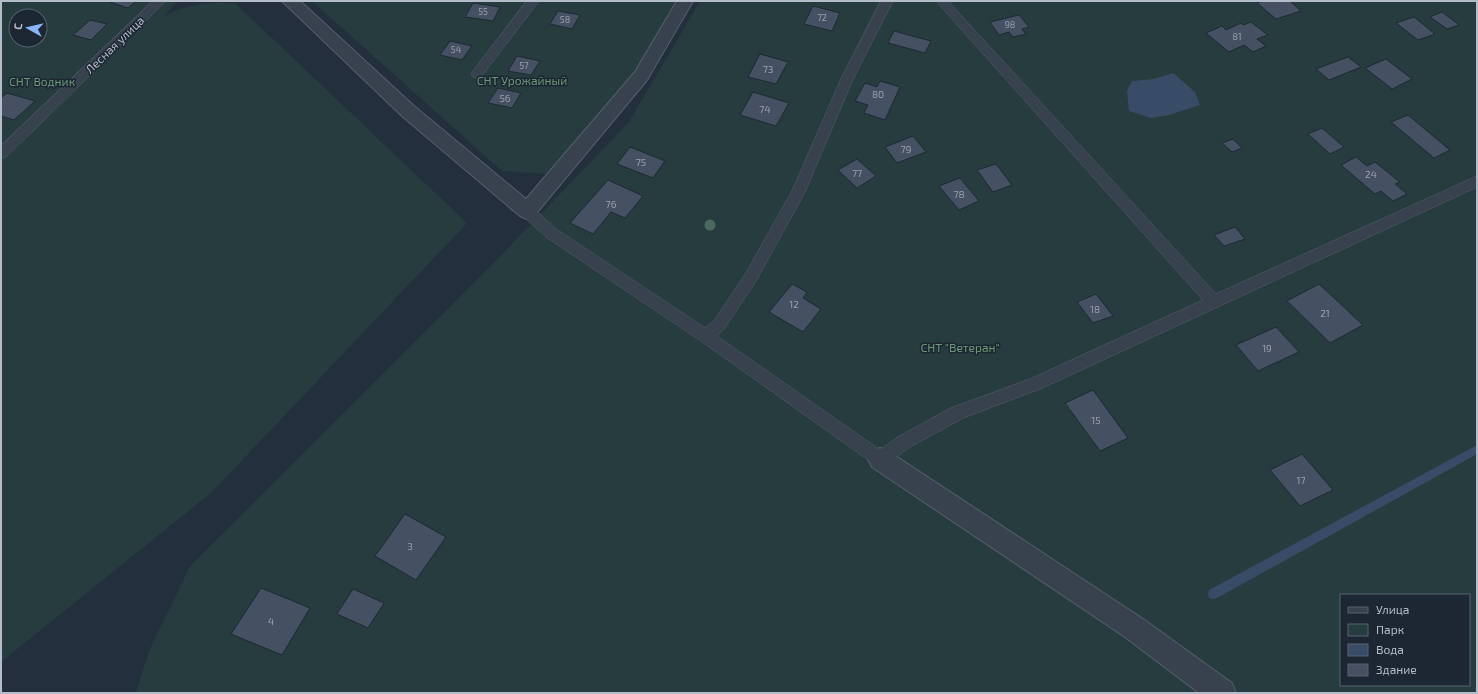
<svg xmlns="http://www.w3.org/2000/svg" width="1478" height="694" viewBox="0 0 1478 694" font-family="'Exo 2',sans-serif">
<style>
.green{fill:#263c3f;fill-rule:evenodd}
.water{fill:#394c67}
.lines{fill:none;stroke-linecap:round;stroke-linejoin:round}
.stream{fill:#394c67;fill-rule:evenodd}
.building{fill:#455162;stroke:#1f2835}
.lane-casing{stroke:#565f6c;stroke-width:1}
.street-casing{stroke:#565f6c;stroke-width:2}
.lane{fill:#38414e;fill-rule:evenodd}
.street{fill:#38414e;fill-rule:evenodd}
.tree{fill:#4b6a5d}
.labels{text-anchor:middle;stroke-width:3;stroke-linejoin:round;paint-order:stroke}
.far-number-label{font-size:9px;fill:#98a1af}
.number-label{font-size:10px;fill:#98a1af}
.street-label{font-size:12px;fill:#b4bcc9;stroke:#1d2633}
.park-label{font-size:12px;fill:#6b9a76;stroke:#1d2633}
</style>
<rect width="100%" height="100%" fill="#242f3e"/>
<!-- green -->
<path class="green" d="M1 1H178L162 18C181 5 214 0 236 4L467 223 212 492 1 662ZM16 16H40V40H16Z
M312 1H679L636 74 549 174 502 171Z
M700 1H1477V693H136L149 651 190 566 483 274 629 122ZM1341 595H1469V685H1341Z"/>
<!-- water -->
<path class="water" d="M1173 73 1195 92 1200 105 1169 115 1151 118 1129 111 1127 91 1132 81 1154 79Z"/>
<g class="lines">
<!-- stream -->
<path class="stream" d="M1477 445V454L1217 598 1213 599 1209 598 1208 594 1209 590Z"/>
</g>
<!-- building -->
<path class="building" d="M111 1H136L128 8 110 2Z
M1262 1H1290L1301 11 1276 19 1257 3Z
M473 3 500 7 493 21 465 17Z
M813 6 840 13 832 31 804 24Z
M558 11 580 15 572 29 550 24Z
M1442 12 1459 25 1447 29 1430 17Z
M1019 15 1029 27 1022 29 1026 34 1013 37 1009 32 999 35 990 22Z
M1414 17 1435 34 1418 40 1396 23Z
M90 20 107 24 91 40 73 35Z
M1251 22 1268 35 1257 39 1266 46 1253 52 1244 45 1229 52 1206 33 1222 26 1226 30 1241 23 1243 25Z
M894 31 931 41 925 53 888 43Z
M450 41 472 46 462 60 440 55Z
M760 54 788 62 776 84 748 77Z
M517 56 540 61 531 75 508 71Z
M1348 57 1361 67 1329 80 1316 69Z
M1386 59 1412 79 1392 89 1365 68Z
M880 81 900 87 885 120 864 113 868 105 855 101 865 83 877 87Z
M498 88 521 93 512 108 488 103Z
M753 92 789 103 776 126 740 115Z
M7 93 35 101 14 120 1 116V98Z
M1408 115 1450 150 1434 158 1391 122Z
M1322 128 1344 147 1330 154 1308 134Z
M913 136 926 152 897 163 885 147Z
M1233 139 1242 148 1232 152 1222 143Z
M630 147 665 161 653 178 617 164Z
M1356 157 1367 166 1375 162 1400 182 1395 184 1407 194 1393 201 1381 191 1375 194 1341 165Z
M857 159 876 176 857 188 838 170Z
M996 164 1012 185 993 192 977 170Z
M960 178 979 201 959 210 939 186Z
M608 180 643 196 625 218 611 212 593 234 570 223Z
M1235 227 1245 239 1224 246 1214 235Z
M792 284 807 292 803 298 821 309 803 332 769 312Z
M1319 284 1363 325 1330 343 1287 301Z
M1096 294 1113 316 1093 323 1077 302Z
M1276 327 1299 352 1258 371 1236 345Z
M1093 390 1128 438 1100 451 1065 403Z
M1302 454 1333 490 1300 506 1270 470Z
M405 514 446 537 416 580 375 556Z
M261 588 310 608 282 655 231 634Z
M353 589 384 603 368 628 337 614Z"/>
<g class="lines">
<defs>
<path id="lane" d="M153 1H166L6 157 1 159V146Z
M527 1H539L481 77 477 78 473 77 471 74 473 71Z
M881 1H893L853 79 805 192 756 281 724 329 717 336 880 450 898 437 951 408 1030 379 1203 300 936 1H948L1216 294 1477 176V187L1040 389 963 418 910 447 886 464 880 467 874 464 701 341 546 237 522 215 520 211 522 207 527 206 532 207 556 229 705 328 714 321 746 273 792 191 841 79Z"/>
<path id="street" d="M282 1H300L414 106 526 199 635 72 677 1H693L647 80 534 216 527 219 520 216 402 116Z
M880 448 888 451 1143 619 1232 683 1236 693H1199L1125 637 872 467 868 459 872 451Z"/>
</defs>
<!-- lane casing -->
<use href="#lane" class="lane-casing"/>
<!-- street casing -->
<use href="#street" class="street-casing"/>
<!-- lane -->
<use href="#lane" class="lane"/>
<!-- street -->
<use href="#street" class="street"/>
</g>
<!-- trees -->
<circle class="tree" cx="710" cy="225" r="5.5"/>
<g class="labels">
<!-- far-number labels -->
<g class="far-number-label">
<text x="483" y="15">55</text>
<text x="822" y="21">72</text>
<text x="565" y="23">58</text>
<text x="1010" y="28">98</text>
<text x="1237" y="40">81</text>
<text x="456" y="53">54</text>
<text x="524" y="69">57</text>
</g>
<!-- number labels -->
<g class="number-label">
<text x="768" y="73">73</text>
<text x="878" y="98">80</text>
<text x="505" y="102">56</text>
<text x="765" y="113">74</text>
<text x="906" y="153">79</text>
<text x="641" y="166">75</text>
<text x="857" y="177">77</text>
<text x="1371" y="178">24</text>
<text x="959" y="198">78</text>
<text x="611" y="208">76</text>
<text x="794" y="308">12</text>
<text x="1095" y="313">18</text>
<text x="1325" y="317">21</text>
<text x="1267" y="352">19</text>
<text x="1096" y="424">15</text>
<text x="1301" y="484">17</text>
<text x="410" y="550">3</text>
<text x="271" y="625">4</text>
</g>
<!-- street labels -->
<g class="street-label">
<text transform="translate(115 45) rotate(-44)" y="4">Лесная улица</text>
</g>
<!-- park labels -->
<g class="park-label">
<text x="522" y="85">СНТ Урожайный</text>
<text x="42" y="86">СНТ Водник</text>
<text x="960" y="352">СНТ "Ветеран"</text>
</g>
</g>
<!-- border -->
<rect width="1478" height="694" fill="none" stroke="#b4bcc9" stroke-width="4"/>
<!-- legend -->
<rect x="1340" y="594" width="130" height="92" fill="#1d2633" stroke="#59626f"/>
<rect x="1348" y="607" width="20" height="6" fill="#38414e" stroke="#59626f"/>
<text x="1376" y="614" font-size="12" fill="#b4bcc9">Улица</text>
<rect x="1348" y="624" width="20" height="12" fill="#263c3f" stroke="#59626f"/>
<text x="1376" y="634" font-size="12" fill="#b4bcc9">Парк</text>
<rect x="1348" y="644" width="20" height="12" fill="#394c67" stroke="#59626f"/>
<text x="1376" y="654" font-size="12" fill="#b4bcc9">Вода</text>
<rect x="1348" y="664" width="20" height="12" fill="#455162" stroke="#59626f"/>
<text x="1376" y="674" font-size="12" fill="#b4bcc9">Здание</text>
<!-- north arrow -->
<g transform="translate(28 28) rotate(278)"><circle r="19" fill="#1d2633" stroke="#59626f"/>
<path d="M0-3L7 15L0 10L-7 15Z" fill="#8ab4f8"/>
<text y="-6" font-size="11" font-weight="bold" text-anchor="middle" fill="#b4bcc9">С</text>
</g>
</svg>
